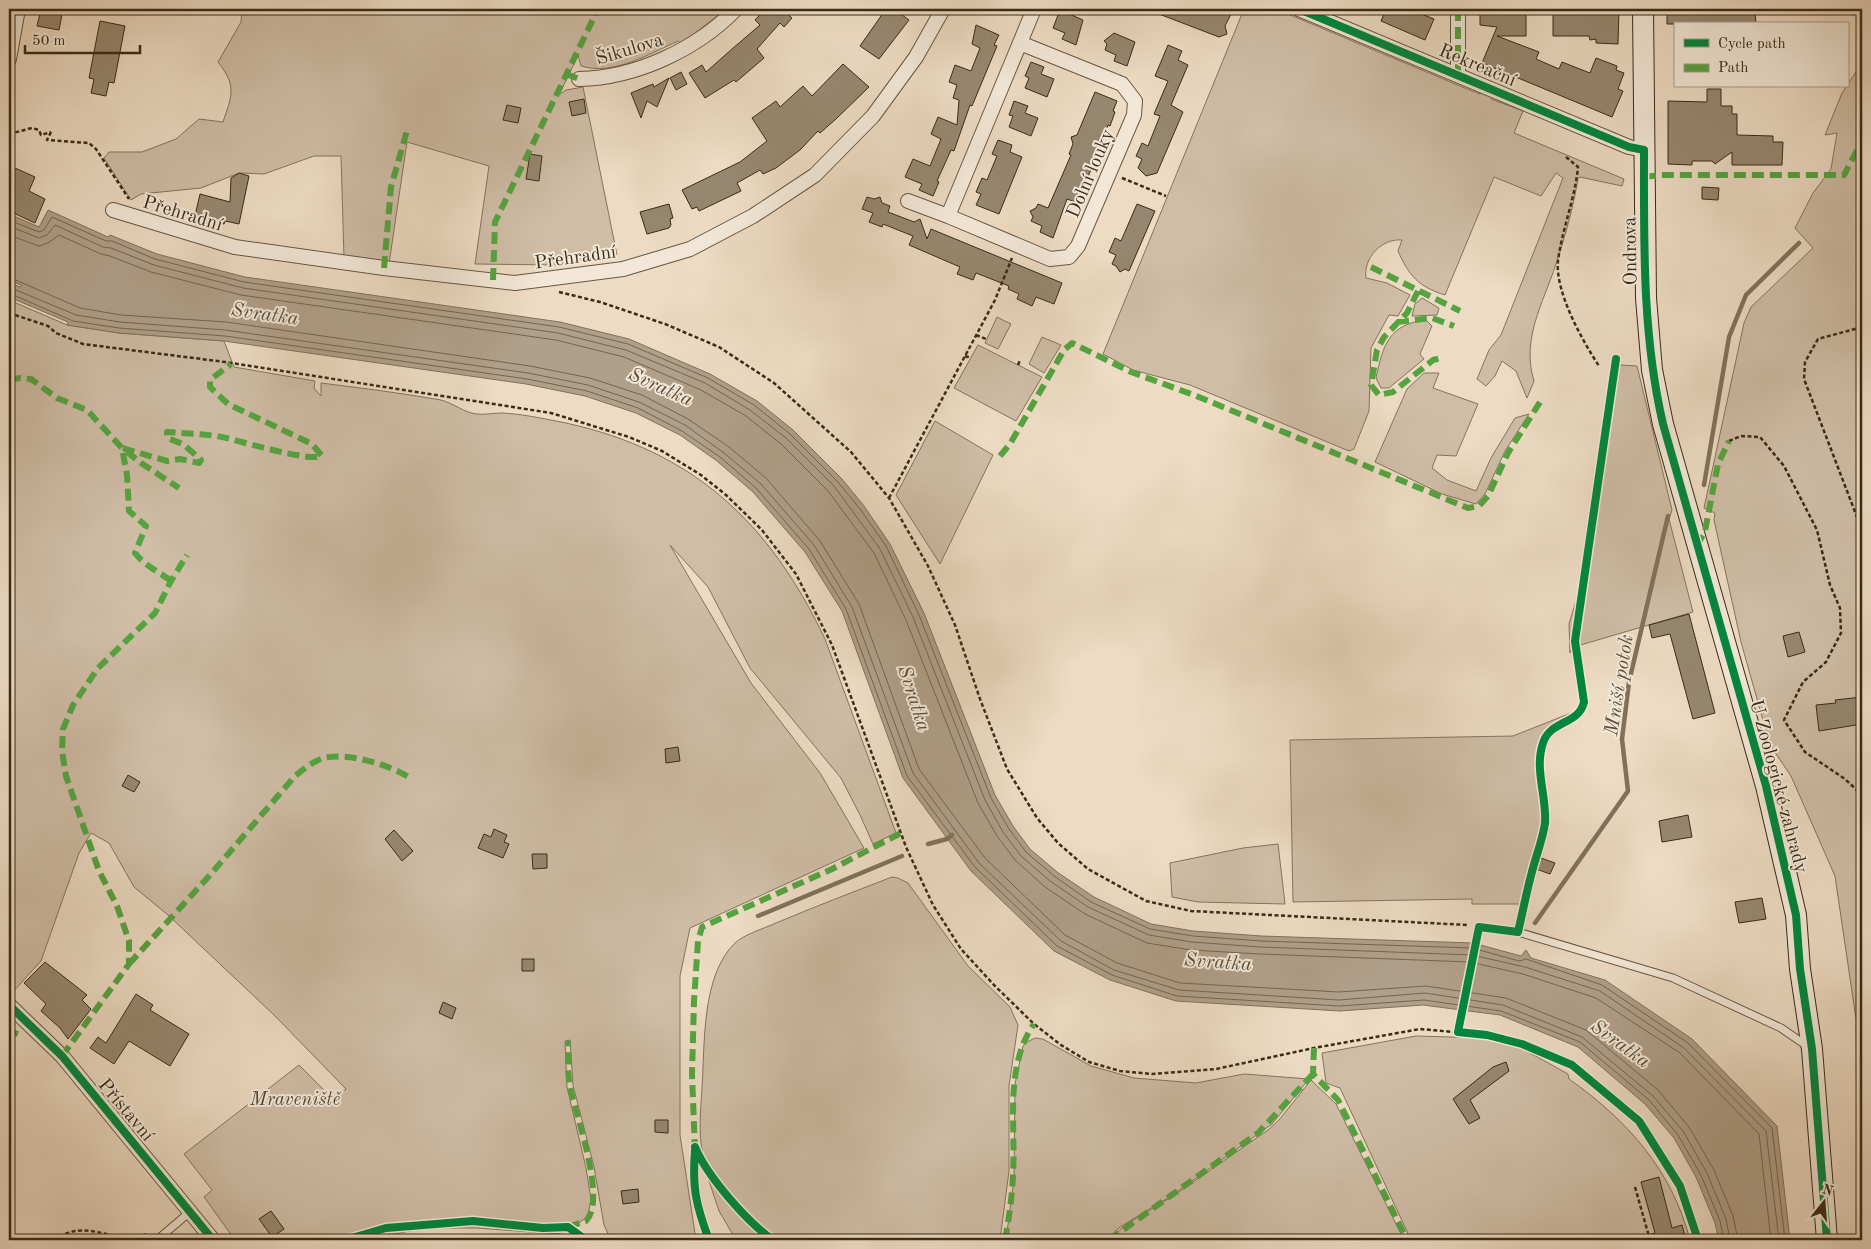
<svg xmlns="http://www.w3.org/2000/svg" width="1871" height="1249" viewBox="0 0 1871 1249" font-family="'Old Standard TT',serif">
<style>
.green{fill:#cfbda6;stroke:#84745e}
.water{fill:#b09f89;stroke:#81715b}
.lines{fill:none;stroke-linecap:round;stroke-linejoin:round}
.shore{stroke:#756550;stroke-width:1}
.stream{stroke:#81715b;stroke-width:4.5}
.building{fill:#978770;stroke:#3a2b17}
.lane-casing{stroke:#675742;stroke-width:9}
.street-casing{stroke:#675742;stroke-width:16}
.secondary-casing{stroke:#3a2b17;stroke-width:22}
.path{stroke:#3a2b17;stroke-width:2.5;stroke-dasharray:4 2.5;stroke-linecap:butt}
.lane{stroke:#f3e8d8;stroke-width:7}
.street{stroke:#f3e8d8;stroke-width:14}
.secondary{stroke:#f3e8d8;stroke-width:20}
.quiet{stroke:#54a440;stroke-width:6;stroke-dasharray:12 6;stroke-linecap:butt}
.cycleway-casing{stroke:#f3e8d8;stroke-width:11}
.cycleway{stroke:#00873e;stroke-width:8}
.labels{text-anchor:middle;stroke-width:4;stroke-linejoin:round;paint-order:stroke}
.street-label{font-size:19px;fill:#3a2b17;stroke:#f3e8d8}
.park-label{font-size:19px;font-style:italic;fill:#584834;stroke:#f3e8d8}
.water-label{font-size:20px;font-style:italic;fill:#5d4e39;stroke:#f3e8d8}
</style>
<rect width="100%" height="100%" fill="#eddbc3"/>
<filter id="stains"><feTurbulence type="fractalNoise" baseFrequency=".004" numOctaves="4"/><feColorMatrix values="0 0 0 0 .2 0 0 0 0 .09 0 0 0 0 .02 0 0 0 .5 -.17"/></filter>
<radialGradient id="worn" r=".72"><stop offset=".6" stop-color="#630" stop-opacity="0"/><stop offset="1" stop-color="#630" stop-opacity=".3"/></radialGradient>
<!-- green -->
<path class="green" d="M142 9H225C198 17 170 16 142 9Z
M242 9H726L681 44 678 41C649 54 613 76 581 66L578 55 559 95 566 90 583 87 617 255 556 265 475 264 489 166 407 142 389 264 344 258 341 156H314L264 174 239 173 201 188 141 194 131 200 104 158 109 152H142L176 139 199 119 223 122C232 95 237 86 218 62L241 22Z
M1244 9H1276L1472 91 1480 94 1482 88 1493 93 1491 99 1523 111 1514 133 1624 179 1622 186 1580 177 1578 179C1573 208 1565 237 1556 264 1543 304 1521 339 1534 381L1527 398 1516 371 1502 361 1495 376 1486 386 1477 379 1489 350 1501 335 1563 178 1556 173 1541 196 1494 177 1445 295C1419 287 1409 276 1398 251L1402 240C1382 238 1363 258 1366 278L1387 283 1410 295 1398 316 1389 315 1371 348 1369 411 1354 449 1349 451 1190 385 1133 370 1103 354Z
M1862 63V1182L1857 1153 1856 1019 1835 876 1791 776 1770 745 1741 642 1714 520 1715 513 1704 508 1744 323 1751 307 1813 248 1795 228 1813 193 1831 169 1837 133 1825 135 1842 93Z
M1422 298 1439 308 1437 315 1412 316 1415 304Z
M9 300 67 325 119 333 224 341 234 367 315 381 314 388 321 396V383C361 388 401 393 441 400 453 403 463 412 476 414 485 415 493 413 502 413 523 414 545 419 566 423 694 451 770 523 825 639L896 833 873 844 860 815 841 778 750 668 708 587 670 545 751 683 820 773 864 848 690 928 680 976V1135L696 1240H611L604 1225 594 1167 573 1085 570 1040 565 1041 567 1087 586 1168 591 1199 588 1216 579 1223 558 1234 477 1228H426L362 1240H235L204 1197 212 1190 184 1154 299 1065 333 1099 346 1089 275 1016 168 915 134 887 109 843 91 833 79 853 41 961 11 994 9 992Z
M997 317 1011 324 998 349 985 343Z
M1426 320 1432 326 1420 354 1424 359 1389 388H1381L1376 378C1383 345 1389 324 1426 320Z
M1042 337 1061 345 1044 373 1029 364Z
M978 345 1042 377 1016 421 954 388Z
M1621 365 1637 366 1672 510 1669 519 1693 612 1577 646 1617 369Z
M1424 373H1439L1433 388 1478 404 1456 456 1437 455 1432 468 1447 480 1476 491 1491 458 1515 418 1529 414 1505 451 1485 494 1476 504 1442 494 1375 462 1407 389Z
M935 421 993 455 940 564 896 495Z
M1576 601 1572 648 1570 653 1569 624Z
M1576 711C1566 720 1553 721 1545 732 1529 755 1540 789 1542 814 1543 837 1526 887 1520 911L1519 904H1472V899L1293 902 1290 740 1513 736Z
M1278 844 1285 904 1198 902 1172 897 1170 863 1243 848Z
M892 877 898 878 908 883 968 966 1010 1007 1018 1025 1009 1086V1171L1000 1240H779C759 1228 714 1181 705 1160 697 1142 701 1107 702 1088 705 1045 701 976 735 943 745 934 763 929 776 923 814 907 853 892 892 877Z
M1416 1036 1486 1038 1521 1048 1568 1074 1569 1079C1627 1120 1672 1170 1690 1240H1411L1340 1088 1326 1083 1322 1053Z
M1035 1038 1043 1039 1091 1066 1134 1078 1196 1083 1244 1074 1309 1079 1272 1124 1171 1196 1120 1227 1106 1240H1006L1014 1178 1015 1084 1023 1046 1027 1042Z
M1311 1080 1336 1104 1404 1240H1109L1125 1225 1173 1196 1268 1130 1279 1120Z
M708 1178 769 1240H736L719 1211Z"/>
<!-- water -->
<path class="water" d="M48 210 108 237 110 235 157 254 245 277 560 322 629 339 710 374 757 401 793 430 842 479 864 506 890 544 924 613 995 795 1013 826 1030 849 1057 872 1094 897 1151 924 1193 931 1261 936 1473 943 1521 956 1526 950 1531 958 1605 980 1692 1039 1777 1126 1790 1240H1719L1715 1223 1696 1177 1674 1138 1645 1104 1578 1047 1500 1015 1423 1005 1340 1011 1176 1001 1110 980 1054 951 971 871 903 778 842 611 805 552 753 492 717 461 680 435 636 413 585 396 526 384 224 341 119 333 67 325 68 322 9 297V282L20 287 21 285 9 280V214L39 227Z"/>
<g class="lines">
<!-- shore -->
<path class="shore" d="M9 220 39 232 44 230 52 217 106 241H112L155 259 244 282 559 327 628 344 708 378 754 405 790 434 838 482 860 509 886 546 919 615 991 798 1009 829 1026 852 1054 876 1091 902 1150 929 1193 936 1261 941 1472 948 1519 961 1526 959 1602 985 1688 1043 1772 1128 1785 1240
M9 226 39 238 47 235 55 225 103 247 111 248 154 265 243 288 558 333 626 350 705 383 750 410 786 438 834 486 880 549 913 617 985 800 1003 832 1021 856 1050 881 1088 907 1149 935 1192 942 1260 947 1472 955 1525 967 1600 991 1684 1048 1766 1131 1779 1240
M9 235 39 246 48 243 59 235 101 254 110 256 151 272 241 295 556 340 624 357 701 390 746 416 781 444 828 491 874 553 906 620 978 803 997 836 1015 860 1045 887 1085 914 1147 943 1191 950 1260 954 1470 962 1523 974 1596 998 1680 1053 1759 1134 1771 1240
M9 279 18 281 80 308 121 315 226 322 530 366 590 378 642 395 688 419 729 447 766 478 820 541 859 604 919 769 985 858 1065 935 1117 963 1180 983 1339 992 1426 986 1506 998 1586 1030 1658 1090 1689 1127 1714 1170 1733 1216 1738 1240
M9 287 76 315 120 322 225 330 528 373 588 385 639 402 685 425 724 453 761 484 814 545 852 607 913 773 979 863 1061 941 1114 970 1179 990 1339 1000 1425 993 1503 1005 1582 1037 1653 1096 1683 1131 1707 1173 1726 1219 1730 1240
M9 293 73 321 119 328 225 336 527 379 587 391 638 408 682 431 720 457 756 488 809 549 846 609 907 776 975 867 1057 946 1112 975 1177 996 1339 1006 1424 1000 1501 1011 1580 1042 1649 1100 1678 1135 1701 1175 1720 1221 1724 1240"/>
<!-- stream -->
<path class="stream" d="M1704 485 1729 337 1746 295 1799 243
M928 844 947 839 952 835
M758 916 902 856
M1535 923 1628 791 1622 739 1629 682 1668 516"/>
</g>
<!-- building -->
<path class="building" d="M41 9H63L59 30 37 26Z
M765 9H781L792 18 784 27 780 23 757 49 764 58 736 82 734 80 705 98 689 73 702 65 706 72 732 49 760 25 755 20Z
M886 9H894L909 20 879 59 860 46Z
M1146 9H1220L1231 14 1225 26 1227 34 1219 37Z
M1386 9H1421L1419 13 1434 19 1425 40 1381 21Z
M1480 9H1526V36H1497L1539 52 1536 59 1559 69 1562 62 1590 73 1596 58 1617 66 1616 70 1624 73 1618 89 1623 91 1612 117 1482 63 1497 27 1480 25Z
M1597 9H1619L1618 44 1596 43V39L1590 40 1589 36H1553V14H1590L1597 13Z
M1667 9H1750V11H1755L1756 24H1667Z
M1060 10 1083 20 1076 45 1062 39 1065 33 1053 28Z
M100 21 125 26 114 83 109 82 106 96 91 93 94 79 89 78Z
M976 25 999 35 994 45 997 46 972 106 970 105 954 151 951 150 937 181 939 182 933 196 919 190 922 184 905 177 913 159 930 166 941 139 931 134 938 117 957 125 959 100 953 98 957 85 949 82 955 65 971 71 980 48 972 44Z
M1114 33 1135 42 1127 66 1114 61 1116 55 1105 50 1107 44 1104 41Z
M1168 45 1182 51 1178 60 1188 65 1171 105 1183 112 1157 173 1146 176 1138 168 1142 159 1136 156 1142 143 1148 146 1160 116 1154 114 1168 81 1155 76Z
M1031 62 1044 67 1041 74 1054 79 1047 97 1025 88 1029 78 1025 76Z
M843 64 869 87 836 119 820 133 818 131 800 150 776 168 763 174 760 170 737 183 741 191 699 211 697 207 692 209 682 190 740 162 767 141 752 118 776 101 780 107 803 86 812 96Z
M681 72 687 84 676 90 670 78Z
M669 78 657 107 647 101 641 118 631 93 653 84 654 87Z
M1707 89H1721V106H1732V114H1737V135L1773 136V142H1783L1782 165H1732V152L1715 164 1712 161H1692V165L1668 164V101L1707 102Z
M1095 92 1117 101 1113 111 1115 112 1110 126 1108 125 1078 203 1067 199 1053 238 1040 232 1042 226 1031 221 1033 217 1030 211 1036 208 1038 204 1048 208 1071 155 1069 154 1073 144 1071 137 1077 135Z
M584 99 586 113 572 116 569 102Z
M1014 101 1028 106 1025 113 1038 118 1031 136 1009 127 1013 116 1009 115Z
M507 105 521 108 518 123 503 120Z
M998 140 1012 145 1010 152 1022 157 999 214 976 205 981 194 976 192 982 178 987 180 997 156 992 154Z
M530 154 542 156 539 181 526 179Z
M15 168 35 177 29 191 45 199 35 223 9 211V173L12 174Z
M239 173 249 176 239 224 225 221 224 224 217 222 216 226 194 220 200 194 230 202 231 178Z
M1702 187 1719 188 1718 200 1702 199Z
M867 197 874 199 880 197 882 203 890 206 888 212 914 222 920 219 927 239 931 229 1062 283 1054 304 1036 297 1032 306 1017 299 1019 294 1008 289 1009 286 976 273 973 280 957 274 960 267 909 245 913 236 883 224 882 227 869 222 873 213 862 209Z
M669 204 673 218 670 219 671 225 669 228 647 234 640 212Z
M1137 204 1155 211 1129 271 1125 269 1120 272 1116 266 1112 264 1116 255 1109 252 1115 238 1121 241Z
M1689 614 1715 713 1693 719 1670 634 1652 638 1649 625Z
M1799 632 1805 652 1788 657 1783 636Z
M1862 697V724L1819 731 1816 705 1836 703 1835 700Z
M678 747 680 761 666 763 665 749Z
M128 775 140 782 134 792 122 786Z
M1688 815 1692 837 1662 842 1659 821Z
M494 829 507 835 504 842 509 844 503 858 478 848 484 834 491 837Z
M394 830 413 851 402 861 385 839Z
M532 854H547V868L533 869Z
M1541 858 1555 863 1550 874 1536 869Z
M1762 898 1766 919 1739 923 1735 902Z
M522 959H534V971H522Z
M45 962 87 995 82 1000 91 1009 68 1039 60 1028 41 1011 46 1004 24 983Z
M136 994 153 1005 150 1010 189 1034 170 1066 129 1041 114 1064 90 1048 98 1037 106 1043Z
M443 1002 456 1008 452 1019 439 1013Z
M1506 1062 1509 1071 1470 1100 1480 1118 1469 1124 1453 1099 1493 1067Z
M655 1120H668V1133L655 1132Z
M1659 1177 1672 1228 1682 1225 1686 1240H1642V1237L1655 1233 1641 1182Z
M638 1189 639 1202 623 1204 621 1191Z
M271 1211 284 1229 272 1237 259 1219Z"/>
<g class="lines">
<defs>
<path id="lane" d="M1479 927 1518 932 1673 978 1781 1028 1807 1046
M157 1240 191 1211"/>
<path id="street" d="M1299 9 1629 147 1644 150
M1458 9V73
M1020 43 1122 84 1135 101 1134 115 1078 246 1069 257 1050 259 948 216 1034 9
M9 59 18 9
M579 79C636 78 697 49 736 9
M908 201 948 216
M113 210 235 247 384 268 515 283 623 269 690 249 753 216 815 175 873 116 916 57 943 9
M9 1005 62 1056 213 1240"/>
<path id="secondary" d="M1643 9 1646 298 1652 370 1663 424 1766 786 1796 915 1800 969 1812 1049 1827 1240"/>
</defs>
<!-- lane casing -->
<use href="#lane" class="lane-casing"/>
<!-- street casing -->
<use href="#street" class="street-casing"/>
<!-- secondary casing -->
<use href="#secondary" class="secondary-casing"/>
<!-- path -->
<path class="path" d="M51 132 47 140 89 143 96 149 129 199
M9 134 32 128 39 130 41 135 51 132
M1566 157 1578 167C1575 199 1562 229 1558 261 1555 292 1582 340 1599 366
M1122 178 1166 196
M559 292 600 302 665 324 719 347 774 383 851 452 889 498 928 566 955 625 980 699 1007 769 1037 818 1058 843 1088 869 1146 901 1191 911 1468 925
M9 313 48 326 56 333 83 344 225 362 551 413 629 437 662 451 701 475 726 495 762 530 796 574 832 645 906 847 933 905 961 949 994 985 1034 1024 1061 1045 1089 1062 1120 1071 1152 1074 1216 1069 1314 1048 1420 1029 1487 1035 1522 1044 1572 1065 1639 1121 1680 1186 1698 1240
M9 318 12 314
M1862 327 1818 339 1805 362 1804 379 1862 530
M976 335 986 339
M965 356 971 358
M1018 365 1020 360
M1729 441 1741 436 1760 437 1784 466 1817 530 1830 585 1840 608 1841 633 1826 662 1803 682 1784 720 1805 752 1845 779 1862 795
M1862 477V480
M889 498 995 300 1012 258
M1520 923 1544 829 1545 813 1540 761 1543 741 1553 728 1579 715 1584 702 1575 641 1616 359
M1458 1032 1477 938
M1635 1187 1650 1240
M54 1240C89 1215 117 1249 148 1233"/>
<!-- lane -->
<use href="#lane" class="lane"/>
<!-- street -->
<use href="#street" class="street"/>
<!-- secondary -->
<use href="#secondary" class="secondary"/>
<!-- quiet -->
<path class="quiet" d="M1458 9V73
M566 74 579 79
M1644 177 1659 175H1844L1862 141
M1371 267 1460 311
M384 268 391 187 408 127
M493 280 495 222 598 9
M1418 291 1407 313 1384 337 1377 350 1371 385 1379 395 1393 392 1433 360 1441 358
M1397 322 1432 318 1454 326
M9 380 20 378 31 379 57 398 87 410 122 448 141 463 179 488
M1000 456 1010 444 1064 350 1072 343 1131 372 1194 395 1468 508 1479 506 1488 496 1508 453 1540 402
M1697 546 1705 531 1718 464 1729 441
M171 581C158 571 145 566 135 553L146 526 129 511 127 475 122 448 167 461 180 459 199 463 201 460 183 444 167 438V432C183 433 200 434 217 436 239 440 306 462 322 456L312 444 228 404 210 387V380L231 364
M129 964 210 875 295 776C304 769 313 761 324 758 347 752 391 765 410 778
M9 1031 18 1034
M1314 1048 1313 1074 1338 1100 1407 1240
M62 1056 129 964V941L117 906 99 871 66 776 62 751 63 729 73 705 98 668 155 613 171 581 187 555
M695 1151 692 1074 694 1001 698 941 702 927 832 869 901 833
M568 1227 586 1221C607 1200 576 1116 570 1087 567 1073 569 1056 568 1041
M175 1240 176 1236
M1005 1240C1009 1218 1012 1197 1013 1175 1016 1125 1004 1067 1034 1024
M1109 1240 1258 1133 1313 1074"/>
<defs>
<path id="cycleway" d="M1299 9 1629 147 1644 150C1644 242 1642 334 1663 424L1766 786 1796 915 1800 969 1812 1049 1827 1240
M1616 359 1575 641 1584 702C1579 725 1550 720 1543 743 1534 769 1547 797 1545 823 1543 838 1537 853 1533 868 1527 889 1523 911 1518 932L1479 927 1458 1032 1487 1035 1522 1044 1572 1065 1639 1121 1680 1186 1698 1240
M9 1005 62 1056 213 1240
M695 1147C707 1176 747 1222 773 1240
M695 1150C692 1188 696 1205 709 1240
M345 1240 386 1228 473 1221 543 1228 568 1227 586 1240"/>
</defs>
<!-- cycleway casing -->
<use href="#cycleway" class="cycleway-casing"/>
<!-- cycleway -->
<use href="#cycleway" class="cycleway"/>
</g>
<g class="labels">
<!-- street labels -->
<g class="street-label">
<text transform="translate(629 48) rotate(-17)" y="7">Šikulova</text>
<text transform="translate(1478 64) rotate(23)" y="7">Rekreační</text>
<text transform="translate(1089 173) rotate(-67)" y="7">Dolní louky</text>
<text transform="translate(183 212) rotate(17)" y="7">Přehradní</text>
<text transform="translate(1629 251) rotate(-91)" y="7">Ondrova</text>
<text transform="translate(575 256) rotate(-8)" y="7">Přehradní</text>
<text transform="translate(1780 786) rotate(75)" y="7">U Zoologické zahrady</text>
<text transform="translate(127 1109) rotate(50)" y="7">Přístavní</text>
</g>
<!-- park labels -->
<g class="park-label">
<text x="295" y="1105">Mraveniště</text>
</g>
<!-- water labels -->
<g class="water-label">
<text transform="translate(265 313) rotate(8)" y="7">Svratka</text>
<text transform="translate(661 386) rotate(24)" y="7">Svratka</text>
<text transform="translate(1618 685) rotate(-81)" y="7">Mniší potok</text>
<text transform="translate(915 698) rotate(72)" y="7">Svratka</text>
<text transform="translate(1218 961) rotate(4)" y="7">Svratka</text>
<text transform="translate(1621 1043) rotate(36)" y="7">Svratka</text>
</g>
</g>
<!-- margin -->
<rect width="1871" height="1249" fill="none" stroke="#eddbc3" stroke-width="30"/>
<rect x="10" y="10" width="1851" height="1229" fill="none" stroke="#3a2b17" stroke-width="2.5"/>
<rect x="15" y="15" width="1841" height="1219" fill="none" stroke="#3a2b17"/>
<!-- legend -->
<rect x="1674" y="22" width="175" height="65" fill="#f3e8d8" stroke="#a99c8b"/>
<rect x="1684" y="39" width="25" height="8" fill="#00873e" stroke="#a99c8b"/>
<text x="1718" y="48" font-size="15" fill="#3a2b17">Cycle path</text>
<rect x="1684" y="64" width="25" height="8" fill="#54a440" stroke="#a99c8b"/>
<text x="1718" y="72" font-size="15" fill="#3a2b17">Path</text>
<!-- north arrow -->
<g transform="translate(1824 1202) rotate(17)" stroke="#f3e8d8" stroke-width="4" paint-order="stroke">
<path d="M0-4L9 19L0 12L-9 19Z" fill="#3a2b17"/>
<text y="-8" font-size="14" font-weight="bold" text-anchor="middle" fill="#3a2b17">N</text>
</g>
<!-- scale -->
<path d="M25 45v8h115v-8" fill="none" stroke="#3a2b17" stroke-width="2.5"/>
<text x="32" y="45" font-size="15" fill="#3a2b17" stroke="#f3e8d8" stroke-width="4" paint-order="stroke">50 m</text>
<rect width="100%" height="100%" filter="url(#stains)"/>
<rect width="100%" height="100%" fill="url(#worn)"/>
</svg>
